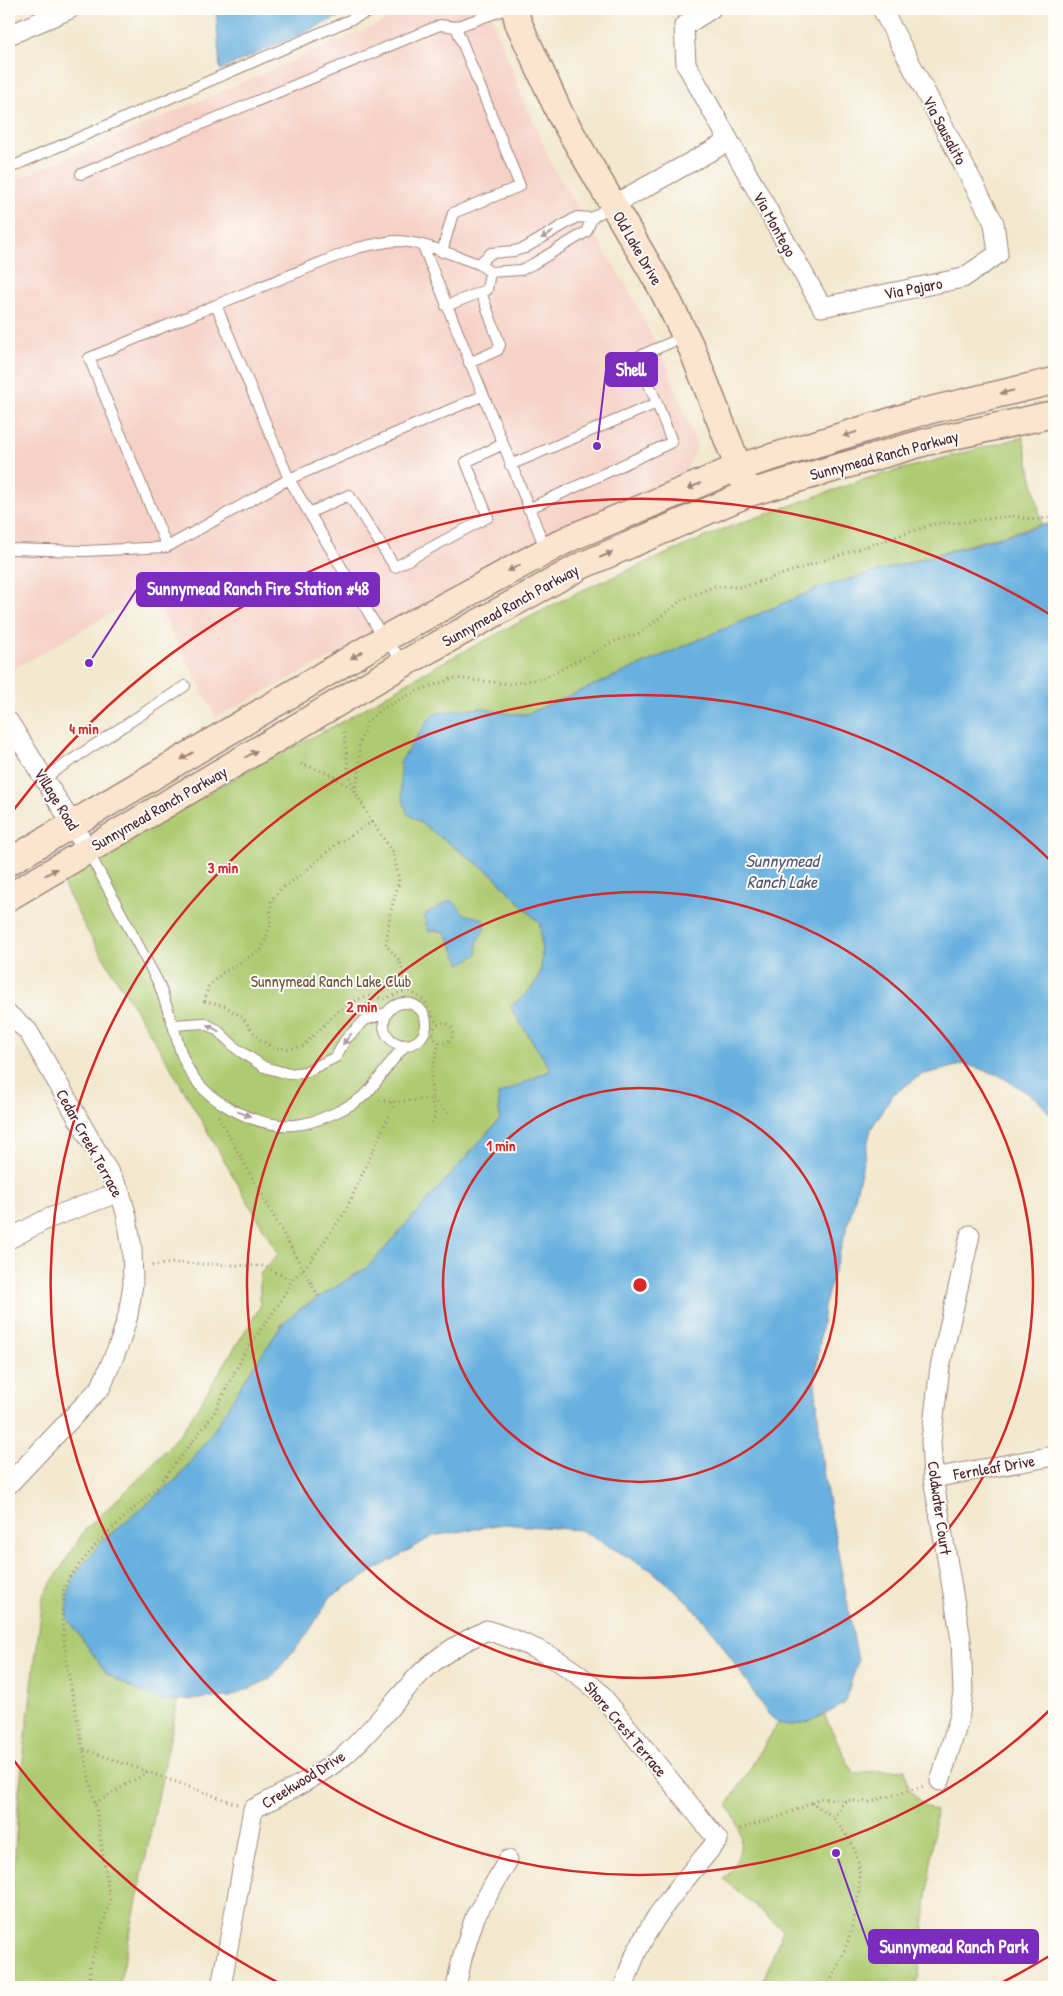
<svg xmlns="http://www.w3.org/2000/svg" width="1063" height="1996" viewBox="0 0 1063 1996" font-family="'Patrick Hand',sans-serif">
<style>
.built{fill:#f6d1c6}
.green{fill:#afcb72;stroke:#7c754e}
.water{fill:#67b0df;stroke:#586885}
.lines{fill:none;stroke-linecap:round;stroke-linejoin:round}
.lane-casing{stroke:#9e847c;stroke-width:12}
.street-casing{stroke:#9e847c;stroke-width:21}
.secondary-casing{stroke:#9e847c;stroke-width:29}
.path{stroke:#9e847c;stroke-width:3;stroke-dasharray:1 4;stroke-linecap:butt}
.lane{stroke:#fff;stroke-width:10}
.street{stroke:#fff;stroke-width:19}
.secondary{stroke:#fbe5cf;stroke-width:26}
.oneway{fill:#ae9aa0}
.oneway2{fill:#a2827d}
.ring{fill:none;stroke:#d62828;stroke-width:2.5}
.labels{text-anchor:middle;stroke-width:4;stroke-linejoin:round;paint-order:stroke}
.street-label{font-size:16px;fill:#4a1f2b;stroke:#fdfcf7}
.park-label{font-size:16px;fill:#685340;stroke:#fdfcf7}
.water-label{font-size:18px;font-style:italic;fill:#565973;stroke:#fdfcf7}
.centre{fill:#d62828;stroke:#fdfcf7;stroke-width:2.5}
.ring-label{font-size:15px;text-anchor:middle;font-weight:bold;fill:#d62828;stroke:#fdfcf7;stroke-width:4;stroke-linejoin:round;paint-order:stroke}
.leader{fill:none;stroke:#7b2cbf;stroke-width:2}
.callout-dot{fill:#7b2cbf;stroke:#fdfcf7;stroke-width:2}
.callout{fill:#7b2cbf;stroke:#7b2cbf;stroke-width:2}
.callout-label{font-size:18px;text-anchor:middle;font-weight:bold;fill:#fff}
</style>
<rect width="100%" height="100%" fill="#fdfcf7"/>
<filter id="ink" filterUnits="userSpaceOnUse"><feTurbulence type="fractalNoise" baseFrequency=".02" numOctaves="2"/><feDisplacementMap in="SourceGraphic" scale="10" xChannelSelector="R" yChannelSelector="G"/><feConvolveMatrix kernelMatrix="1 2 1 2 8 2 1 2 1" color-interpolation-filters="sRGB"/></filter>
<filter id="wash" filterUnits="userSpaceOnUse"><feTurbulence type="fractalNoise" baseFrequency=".0096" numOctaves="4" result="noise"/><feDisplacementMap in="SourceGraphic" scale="20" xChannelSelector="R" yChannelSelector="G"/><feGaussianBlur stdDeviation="1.12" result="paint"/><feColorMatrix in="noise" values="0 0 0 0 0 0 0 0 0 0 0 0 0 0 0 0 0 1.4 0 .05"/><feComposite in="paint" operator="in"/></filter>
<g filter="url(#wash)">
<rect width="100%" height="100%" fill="#f2e8ce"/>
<!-- built -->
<path class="built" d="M413 9H489L519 89 553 167 629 290 670 373 697 446 685 474 216 717 150 591 9 672V183Z"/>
<!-- green -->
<path class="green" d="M1023 437 1042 524 819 588 527 714H509L482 708 441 712 407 813 493 875 540 924C542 969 548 978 510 1007L551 1070 498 1095 500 1119 368 1267 300 1309 284 1322 212 1433 179 1477 101 1542 107 1674C129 1686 152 1701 178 1700L119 1987H9V1943L19 1792 43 1596 85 1530 149 1469 186 1426 260 1307V1274L278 1254 167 1061 86 929 62 882 145 830 257 765 340 723 432 668 578 592 724 529 865 479Z
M824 1715 853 1773 905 1769C907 1791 917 1803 936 1811L919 1976 913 1987H757L765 1976 783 1930 724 1879C745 1857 746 1829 727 1806L778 1723 794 1725Z"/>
<!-- water -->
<path class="water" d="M216 9H356L220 70Z
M1054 522V1119L1037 1099 999 1075 965 1064 921 1075 892 1095 871 1129 853 1206 824 1307 815 1382 823 1471 858 1661 844 1704C826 1714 800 1730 779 1723 775 1721 770 1716 767 1713L716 1635 689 1603 651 1570 580 1530 503 1524 433 1536 331 1596 306 1636 270 1679 230 1697 165 1701 135 1690 107 1674 68 1619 67 1597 75 1575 101 1542 179 1477 212 1433 245 1379 284 1322 300 1309 368 1267 500 1119 498 1095 551 1070 510 1007C548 979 543 968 540 924L493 875 407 813 401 791 400 762 431 716 441 712 482 708 509 714H527L819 588Z
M452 900C467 915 459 914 482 918 491 931 472 937 478 954L461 964 445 932 434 930 429 932 424 918 427 913Z"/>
</g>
<g filter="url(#ink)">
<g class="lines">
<defs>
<path id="lane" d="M9 168 375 9
M81 174 440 25 456 27
M592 218 586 232 533 264 521 270 490 272 479 264 491 253 514 251 525 248 577 217 592 218 612 205
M423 246 546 550
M442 252 453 213 520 186 456 27 506 9
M216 305 89 358 167 547 289 479 482 396
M446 306 481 292
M469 363 498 350 500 345 481 292 487 290 490 272
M657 403 637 357 686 336
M510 465 657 403 672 442 528 509
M309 513 349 495 395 567 488 517 466 462 501 445
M9 549 85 551 167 547
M405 663 384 639 289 479 216 305 357 248C370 245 383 242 396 241 421 241 455 256 479 264
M44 778 185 686
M88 851 159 984 173 1025
M384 1024a21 21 0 1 1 42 0a21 21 0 1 1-42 0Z
M386 1013 365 1020 345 1040 336 1057 305 1072 289 1074 264 1067 237 1049 216 1029 204 1023 173 1025C178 1042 181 1059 192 1075 211 1104 259 1128 294 1125 315 1124 352 1107 367 1093 381 1078 391 1059 406 1045"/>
<path id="street" d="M711 9 684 26 686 64 822 307 963 278 998 254 994 223 882 9
M9 35 70 9
M613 205 729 141
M9 722 88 850
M9 1015 28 1031 120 1192 127 1217 132 1249 133 1284 128 1315 120 1342 101 1387 9 1484
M9 1239 47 1219 120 1192
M933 1478 1054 1456
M940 1781 959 1719 963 1692 961 1639 933 1478 931 1441 940 1367 970 1235
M221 1987 253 1809C284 1793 318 1777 345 1755 373 1730 394 1701 420 1674 440 1654 463 1642 487 1630 532 1645 563 1659 599 1692L718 1840C680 1886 639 1928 624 1987
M456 1987 462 1958 475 1917 508 1860"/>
<path id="secondary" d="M515 9 518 22 560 114 661 287 692 349 745 484
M9 862 384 639 568 539 739 467 918 413 1054 381
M9 897 405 663 581 566 749 493 926 442 1054 414"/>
</defs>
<!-- lane casing -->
<use href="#lane" class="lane-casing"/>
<!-- street casing -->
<use href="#street" class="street-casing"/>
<!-- secondary casing -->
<use href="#secondary" class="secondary-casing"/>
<!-- path -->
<path class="path" d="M301 764 328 773 355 791 349 776 344 732
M372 822 355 791 360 765 359 745 367 722 381 709 417 691 454 678 510 684 544 678 615 641 640 633 682 600 715 586 742 587 762 581 937 523H954L1013 516 1036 520 1054 516
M408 990 383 999 370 996 359 999 339 1010 303 1046 289 1049 273 1048 257 1037 243 1018 225 1006 205 1001 208 987 222 973 261 950 270 928 271 900 280 890 302 874 335 845 372 822 393 852 399 881 390 914 386 945 400 961 408 990 424 1000 437 1024
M433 1033a10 10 0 1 1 20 0a10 10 0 1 1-20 0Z
M433 1099 451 1115
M379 1100 391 1102 432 1099 431 1076 439 1042
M218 1116 318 1296
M432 1123 435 1116 432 1099
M152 1266 173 1263 264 1266 292 1280
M83 1749 67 1667 62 1621 64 1590 70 1576 99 1541 157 1487 213 1415 245 1352 279 1304 292 1280 309 1263 345 1212 393 1107 391 1102
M95 1803 148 1772 237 1804
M812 1803 820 1798 846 1800
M740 1829 781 1816 812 1803 832 1816 837 1813 842 1804 847 1800 869 1802 924 1786
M89 1987 90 1966 110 1901 95 1803 83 1749 148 1772
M827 1987C847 1954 870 1886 854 1848 849 1836 839 1827 832 1816"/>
<!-- lane -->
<use href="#lane" class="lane"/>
<!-- street -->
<use href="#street" class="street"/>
<!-- secondary -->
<use href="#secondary" class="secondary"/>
</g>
<!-- one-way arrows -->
<defs><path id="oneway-solid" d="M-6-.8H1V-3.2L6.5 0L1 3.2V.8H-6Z" transform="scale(1.25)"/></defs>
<g class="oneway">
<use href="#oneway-solid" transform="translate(547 235) rotate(150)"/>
<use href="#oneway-solid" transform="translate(213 1028) rotate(-150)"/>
<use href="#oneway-solid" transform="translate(347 1039) rotate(128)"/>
<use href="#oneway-solid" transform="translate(244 1114) rotate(20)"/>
</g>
<g class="oneway2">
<use href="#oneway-solid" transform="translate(1007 392) rotate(167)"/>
<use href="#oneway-solid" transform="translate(850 434) rotate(163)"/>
<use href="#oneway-solid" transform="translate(694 486) rotate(157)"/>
<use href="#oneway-solid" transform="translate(606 555) rotate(-23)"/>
<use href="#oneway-solid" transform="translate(514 568) rotate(152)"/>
<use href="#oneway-solid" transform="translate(357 655) rotate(149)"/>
<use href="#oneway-solid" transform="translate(251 754) rotate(-30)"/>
<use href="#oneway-solid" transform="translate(187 756) rotate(149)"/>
<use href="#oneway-solid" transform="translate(51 872) rotate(-30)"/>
</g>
</g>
<!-- distance rings -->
<g class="ring">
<circle cx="640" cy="1285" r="197"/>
<circle cx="640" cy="1285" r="393"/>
<path d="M1054 1706A590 590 0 1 1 1054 864"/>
<path d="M1051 1955A786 786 0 0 1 997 1985M283 1985A786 786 0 0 1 12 1758M12 812A786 786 0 0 1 1051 615"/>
</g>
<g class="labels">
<!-- street labels -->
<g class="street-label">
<text transform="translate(945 130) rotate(62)" y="6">Via Sausalito</text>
<text transform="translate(775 224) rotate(61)" y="6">Via Montego</text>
<text transform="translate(638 248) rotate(60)" y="6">Old Lake Drive</text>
<text transform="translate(913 288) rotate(-11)" y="6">Via Pajaro</text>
<text transform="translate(884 455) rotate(-15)" y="6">Sunnymead Ranch Parkway</text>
<text transform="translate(510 605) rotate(-29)" y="6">Sunnymead Ranch Parkway</text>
<text transform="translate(57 799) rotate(58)" y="6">Village Road</text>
<text transform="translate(159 808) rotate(-30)" y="6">Sunnymead Ranch Parkway</text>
<text transform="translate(90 1143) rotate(61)" y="6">Cedar Creek Terrace</text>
<text transform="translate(994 1467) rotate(-10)" y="6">Fernleaf Drive</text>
<text transform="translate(940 1508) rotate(82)" y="6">Coldwater Court</text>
<text transform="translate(626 1729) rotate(50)" y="6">Shore Crest Terrace</text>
<text transform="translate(303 1779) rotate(-32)" y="6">Creekwood Drive</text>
</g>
<!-- park labels -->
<g class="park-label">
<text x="331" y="987">Sunnymead Ranch Lake Club</text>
</g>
<!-- water labels -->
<g class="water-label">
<text x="782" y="867">Sunnymead<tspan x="782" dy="21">Ranch Lake</tspan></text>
</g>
</g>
<circle cx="640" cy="1285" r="8" class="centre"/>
<g class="ring-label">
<text x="84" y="734">4 min</text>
<text x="223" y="873">3 min</text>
<text x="362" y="1012">2 min</text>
<text x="501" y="1151">1 min</text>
</g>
<!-- callouts -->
<path class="leader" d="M597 446L606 370M89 663L137 589M836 1853L869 1947"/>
<g class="callout-dot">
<circle cx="597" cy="446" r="5"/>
<circle cx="89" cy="663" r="5"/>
<circle cx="836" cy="1853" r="5"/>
</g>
<g class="callout">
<rect x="606" y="353" width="51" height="33" rx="5"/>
<rect x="137" y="573" width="242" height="33" rx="5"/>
<rect x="869" y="1930" width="169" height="33" rx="5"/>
</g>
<g class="callout-label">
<text x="631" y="376">Shell</text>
<text x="258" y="595">Sunnymead Ranch Fire Station #48</text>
<text x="954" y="1953">Sunnymead Ranch Park</text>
</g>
<!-- margin -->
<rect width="1063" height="1996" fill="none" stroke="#fdfcf7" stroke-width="30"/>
</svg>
